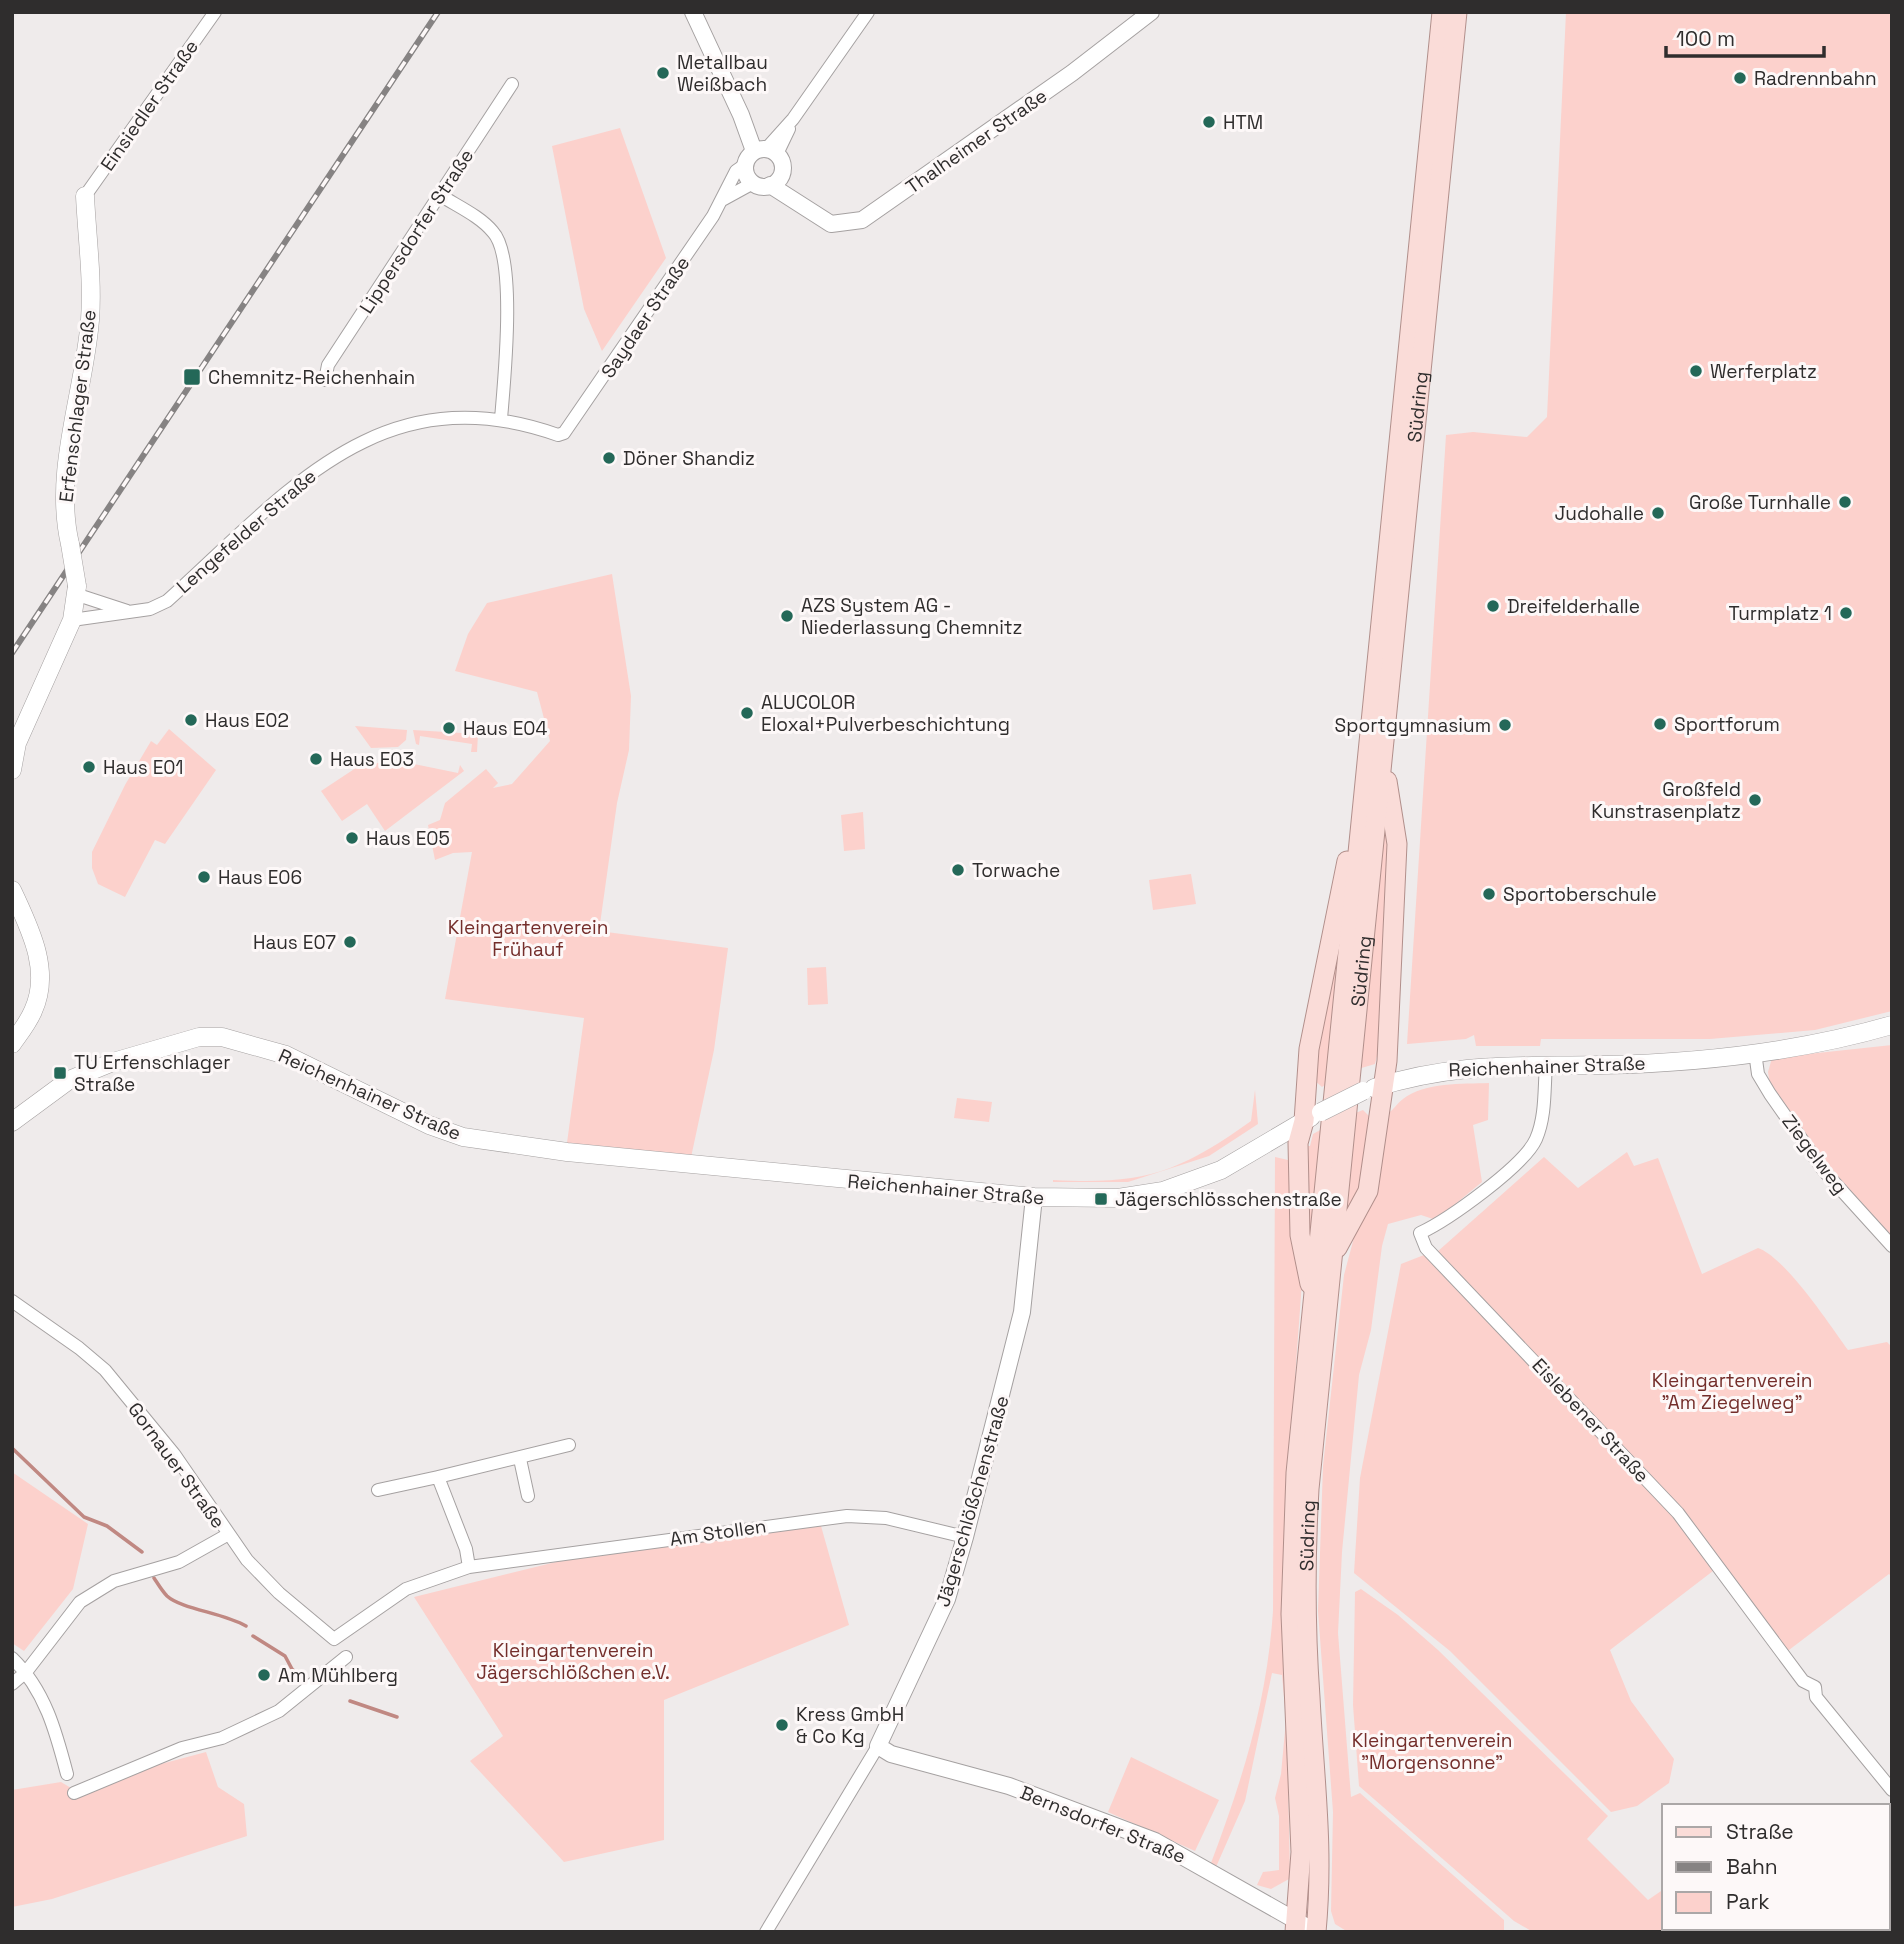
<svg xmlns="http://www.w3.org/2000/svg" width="1904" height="1944" viewBox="0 0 1904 1944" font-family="'Space Grotesk',sans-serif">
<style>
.green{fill:#fcd1cc}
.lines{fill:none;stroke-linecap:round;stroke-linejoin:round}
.stream{stroke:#c08882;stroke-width:3.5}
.minor-casing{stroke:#a5a1a1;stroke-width:14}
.tertiary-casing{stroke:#a5a1a1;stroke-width:18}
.secondary-casing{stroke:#a5a1a1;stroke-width:19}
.primary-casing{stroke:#b18f8b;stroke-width:21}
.minor{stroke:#fff;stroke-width:12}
.tertiary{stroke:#fff;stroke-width:16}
.secondary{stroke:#fff;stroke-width:18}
.primary{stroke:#fadcd8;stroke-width:19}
.rail-casing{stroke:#868383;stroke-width:6}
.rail{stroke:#fdf8f8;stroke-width:3.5;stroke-dasharray:10;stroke-linecap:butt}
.secondary-bridge-casing{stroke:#a5a1a1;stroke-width:19;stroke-linecap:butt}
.secondary-bridge{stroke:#fff;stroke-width:18}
.poi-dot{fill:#246858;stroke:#fdf8f8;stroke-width:2.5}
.labels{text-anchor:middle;stroke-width:6;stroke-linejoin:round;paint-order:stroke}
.poi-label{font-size:19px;fill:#2f2d2d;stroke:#fdf8f8;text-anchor:start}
.street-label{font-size:19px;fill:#2f2d2d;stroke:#fdf8f8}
.park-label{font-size:19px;fill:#742e2b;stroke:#fdf8f8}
</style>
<rect width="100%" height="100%" fill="#efebeb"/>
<!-- green -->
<path class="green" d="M1566 12H1892V1011L1815 1030 1710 1039H1541L1540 1046H1476L1474 1035 1466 1039 1407 1044 1446 435 1473 432 1527 437 1547 417Z
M620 128 666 258 602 351 584 309 552 146Z
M612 574 631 696 629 750 617 803 599 931 728 948 714 1050 690 1162 566 1150 584 1018 445 999 472 852 453 853 435 860 428 825 440 820 445 803 486 769 498 783 493 788 512 784 550 741 537 692 455 671 468 634 487 603Z
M355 726 407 730 406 740 398 747 371 748Z
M169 729 216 770 165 844 155 840 125 897 98 884 92 868V852L125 785 151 741 157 745Z
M413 730 478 734 477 752H471L472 744 420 736 419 745 416 744Z
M374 756 375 763 414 764 458 773 460 765 464 771 385 831 367 804 342 821 321 791Z
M1384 804 1391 821 1381 1052H1378L1375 1064 1358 1069Z
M863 812 865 849 844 851 841 815Z
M1191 874 1196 904 1153 910 1149 880Z
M1347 879 1328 1083 1322 1087 1314 1080 1317 1023Z
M826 967 828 1004 808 1005 807 968Z
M1892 1045V1241L1824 1162 1770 1085 1768 1072 1772 1058Z
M1489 1083 1488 1120 1473 1125 1482 1182 1436 1220 1421 1215 1388 1224 1382 1246 1371 1330 1359 1375 1342 1552 1338 1633 1351 1797 1360 1793 1504 1920V1932H1348L1335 1924 1331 1911 1333 1812 1318 1611 1323 1466 1344 1275 1387 1114C1394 1110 1397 1103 1403 1099 1425 1082 1462 1084 1489 1083Z
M1255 1090 1258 1124 1209 1156 1128 1182H1053V1180C1142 1185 1179 1173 1251 1121Z
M957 1098 992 1102 989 1122 954 1118Z
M1363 1110 1370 1117 1367 1167 1346 1224 1353 1114Z
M1322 1129 1309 1259 1306 1146H1310L1313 1134Z
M1627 1152 1634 1166 1658 1158 1702 1274 1758 1248C1786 1258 1829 1324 1848 1350L1887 1342 1892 1347V1577L1889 1574 1785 1653 1683 1511 1437 1252 1544 1157 1578 1188Z
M1275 1157 1288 1160 1292 1167V1246L1302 1282 1295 1378 1288 1783 1290 1873 1289 1879 1271 1889 1257 1885 1263 1872 1279 1870V1816L1275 1798 1281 1774 1286 1720 1282 1675 1272 1673 1245 1801 1216 1867 1211 1863C1243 1778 1267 1702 1273 1611Z
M1424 1255 1675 1516 1713 1571 1610 1650 1631 1701 1674 1759 1669 1783 1637 1806 1611 1812 1450 1651 1354 1573 1360 1478 1401 1264Z
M12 1472 88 1524 73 1589 24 1651 12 1643Z
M821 1526 849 1625 664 1700V1840L564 1862 470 1761 503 1736 414 1597 609 1549Z
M1361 1589 1398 1615 1438 1650 1608 1816 1587 1839 1648 1900 1664 1889V1928L1836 1929 1833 1932H1533L1514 1921 1359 1786 1353 1705 1355 1592Z
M206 1752 218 1787 244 1804 247 1836 52 1899 12 1907V1790L61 1782 71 1788Z
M1131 1757 1219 1800 1195 1851 1108 1812Z"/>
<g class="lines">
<!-- stream -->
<path class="stream" d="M12 1448 84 1517 107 1526 142 1552
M154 1578C158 1584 162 1591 167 1596 181 1609 224 1613 246 1626
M253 1636 285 1656 292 1669 304 1679
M350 1701 397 1717"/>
<defs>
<path id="minor" d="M766 149 793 119 868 12
M777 154 789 129
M440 195C457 206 480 216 493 232 517 258 504 382 501 419
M85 196 215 12
M722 200 753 183
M325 380 328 365 512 84
M78 595 127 611
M72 620 150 609 167 601C286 494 380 372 558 435L564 433 713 216 736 171 746 164
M1755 1052 1758 1074 1770 1094 1824 1171 1892 1246
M1546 1065C1544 1089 1546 1116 1536 1139 1524 1166 1448 1220 1420 1233L1426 1248 1678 1513 1803 1681 1815 1687 1816 1697 1892 1790
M12 1301 79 1348 105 1370 174 1454 247 1560 279 1593 334 1639 406 1589 469 1567 847 1516 886 1518 965 1537
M520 1459 528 1496
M378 1490 438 1477
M469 1567 466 1549 438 1477 569 1445
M12 1658C45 1690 56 1732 67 1774
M12 1684 26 1672 80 1602 114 1581 179 1562 227 1535
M74 1793 182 1748 222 1738 279 1711 346 1657
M766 1932 878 1746"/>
<path id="tertiary" d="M693 12 741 115 754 151
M745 168a19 19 0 1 1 38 0a19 19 0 1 1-38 0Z
M770 185 831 224 862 220 1072 73 1151 12
M1034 1197 1022 1312 965 1537 947 1599 878 1746 891 1754 1009 1786 1155 1841 1316 1932"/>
<path id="secondary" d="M70 544C53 471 84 394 90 320 93 280 87 237 85 196
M12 770 17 743 72 620 77 586
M12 890C29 927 52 970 33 1011 28 1023 19 1034 12 1044
M1374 1088C1456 1062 1517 1067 1601 1065 1697 1063 1799 1052 1892 1025
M12 1122 69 1080 113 1062 199 1037H222L286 1055 429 1125 463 1137 567 1152 1034 1197 1118 1198 1163 1191 1221 1170 1311 1117"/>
<g id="primary">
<path d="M1337 1248 1368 1191 1387 1061 1397 844 1387 781"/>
<path d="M1310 1284 1300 1235 1298 1143 1304 1121 1309 1049 1347 861"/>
<path d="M1295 1932 1301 1852 1291 1614 1296 1473 1442 12"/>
<path id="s1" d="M1316 1932C1324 1847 1314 1780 1310 1697 1305 1627 1305 1558 1309 1489L1457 12"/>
</g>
</defs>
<!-- minor casing -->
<use href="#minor" class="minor-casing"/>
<!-- tertiary casing -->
<use href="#tertiary" class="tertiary-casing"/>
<!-- secondary casing -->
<use href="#secondary" class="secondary-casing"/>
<!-- primary casing -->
<use href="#primary" class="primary-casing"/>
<!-- minor -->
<use href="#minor" class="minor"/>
<!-- tertiary -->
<use href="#tertiary" class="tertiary"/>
<!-- secondary -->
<use href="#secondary" class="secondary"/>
<!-- primary -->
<use href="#primary" class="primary"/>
<defs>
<path id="rail" d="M12 653 438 12"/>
</defs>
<!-- rail casing -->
<use href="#rail" class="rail-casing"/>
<!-- rail -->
<use href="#rail" class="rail"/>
<defs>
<path id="secondary-bridge" d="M70 544 77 586
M1321 1112 1363 1091"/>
</defs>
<!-- secondary-bridge casing -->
<use href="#secondary-bridge" class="secondary-bridge-casing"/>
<!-- secondary-bridge -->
<use href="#secondary-bridge" class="secondary-bridge"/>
</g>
<!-- markers -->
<g class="poi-dot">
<circle cx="663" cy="73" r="7"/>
<circle cx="1740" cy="78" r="7"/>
<circle cx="1209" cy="122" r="7"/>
<circle cx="1696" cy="371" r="7"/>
<rect x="183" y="368" width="18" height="18" rx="3.5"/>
<circle cx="609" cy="458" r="7"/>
<circle cx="1845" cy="502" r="7"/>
<circle cx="1658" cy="513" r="7"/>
<circle cx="1493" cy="606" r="7"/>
<circle cx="1846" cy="613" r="7"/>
<circle cx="787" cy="616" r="7"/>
<circle cx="747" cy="713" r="7"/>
<circle cx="191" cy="720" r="7"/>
<circle cx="1660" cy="724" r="7"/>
<circle cx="1505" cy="725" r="7"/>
<circle cx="449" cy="728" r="7"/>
<circle cx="316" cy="759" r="7"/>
<circle cx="89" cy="767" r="7"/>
<circle cx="1755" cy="800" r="7"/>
<circle cx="352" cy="838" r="7"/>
<circle cx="958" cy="870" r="7"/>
<circle cx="204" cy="877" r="7"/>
<circle cx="1489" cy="894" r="7"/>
<circle cx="350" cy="942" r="7"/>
<rect x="53" y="1066" width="14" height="14" rx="3.5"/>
<rect x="1094" y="1192" width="14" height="14" rx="3.5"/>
<circle cx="264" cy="1675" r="7"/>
<circle cx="782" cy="1725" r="7"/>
</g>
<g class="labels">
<!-- poi labels -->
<g class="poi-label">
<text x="677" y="69">Metallbau<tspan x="677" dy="22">Weißbach</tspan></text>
<text x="1754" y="85">Radrennbahn</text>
<text x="1223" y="129">HTM</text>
<text x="1710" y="378">Werferplatz</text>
<text x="208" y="384">Chemnitz-Reichenhain</text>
<text x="623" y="465">Döner Shandiz</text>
<text x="1831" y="509" text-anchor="end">Große Turnhalle</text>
<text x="1644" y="520" text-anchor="end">Judohalle</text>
<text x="801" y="612">AZS System AG -<tspan x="801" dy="22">Niederlassung Chemnitz</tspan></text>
<text x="1507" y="613">Dreifelderhalle</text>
<text x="1832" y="620" text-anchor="end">Turmplatz 1</text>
<text x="761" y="709">ALUCOLOR<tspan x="761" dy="22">Eloxal+Pulverbeschichtung</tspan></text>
<text x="205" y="727">Haus E02</text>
<text x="1674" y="731">Sportforum</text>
<text x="1491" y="732" text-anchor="end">Sportgymnasium</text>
<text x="463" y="735">Haus E04</text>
<text x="330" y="766">Haus E03</text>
<text x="103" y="774">Haus E01</text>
<text x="1741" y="796" text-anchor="end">Großfeld<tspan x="1741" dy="22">Kunstrasenplatz</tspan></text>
<text x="366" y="845">Haus E05</text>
<text x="972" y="877">Torwache</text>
<text x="218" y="884">Haus E06</text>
<text x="1503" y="901">Sportoberschule</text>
<text x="336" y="949" text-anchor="end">Haus E07</text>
<text x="74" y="1069">TU Erfenschlager<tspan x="74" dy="22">Straße</tspan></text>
<text x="1115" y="1206">Jägerschlösschenstraße</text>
<text x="278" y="1682">Am Mühlberg</text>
<text x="796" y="1721">Kress GmbH<tspan x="796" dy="22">&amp; Co Kg</tspan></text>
</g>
<!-- street labels -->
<g class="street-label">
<text transform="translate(149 105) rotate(-55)" y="7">Einsiedler Straße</text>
<text transform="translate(976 141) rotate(-35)" y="7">Thalheimer Straße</text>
<text transform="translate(416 231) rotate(-57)" y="7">Lippersdorfer Straße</text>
<text transform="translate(645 317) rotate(-56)" y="7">Saydaer Straße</text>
<text transform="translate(77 406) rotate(-83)" y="7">Erfenschlager Straße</text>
<text dy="7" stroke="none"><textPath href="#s1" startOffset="1531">Südring</textPath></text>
<text transform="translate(246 531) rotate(-41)" y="7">Lengefelder Straße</text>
<text dy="7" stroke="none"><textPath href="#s1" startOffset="964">Südring</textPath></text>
<text transform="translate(1547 1066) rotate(-2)" y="7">Reichenhainer Straße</text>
<text transform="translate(370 1094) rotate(24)" y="7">Reichenhainer Straße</text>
<text transform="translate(1815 1154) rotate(53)" y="7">Ziegelweg</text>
<text transform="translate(946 1189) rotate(5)" y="7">Reichenhainer Straße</text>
<text transform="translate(1591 1420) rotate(47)" y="7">Eislebener Straße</text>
<text transform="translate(177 1465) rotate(54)" y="7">Gornauer Straße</text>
<text transform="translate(972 1501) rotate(-74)" y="7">Jägerschlößchenstraße</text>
<text transform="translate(718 1532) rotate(-8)" y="7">Am Stollen</text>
<text dy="7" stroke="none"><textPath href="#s1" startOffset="397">Südring</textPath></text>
<text transform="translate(1103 1824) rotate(22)" y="7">Bernsdorfer Straße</text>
</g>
<!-- park labels -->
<g class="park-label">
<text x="528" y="934">Kleingartenverein<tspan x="528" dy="22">Frühauf</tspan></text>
<text x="1732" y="1387">Kleingartenverein<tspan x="1732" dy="22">"Am Ziegelweg"</tspan></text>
<text x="573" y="1657">Kleingartenverein<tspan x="573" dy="22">Jägerschlößchen e.V.</tspan></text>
<text x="1432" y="1747">Kleingartenverein<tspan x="1432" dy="22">"Morgensonne"</tspan></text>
</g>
</g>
<!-- border -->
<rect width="1904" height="1944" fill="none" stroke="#2f2d2d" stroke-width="28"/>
<!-- legend -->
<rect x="1662" y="1804" width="228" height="126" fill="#fdf8f8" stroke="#aba7a7" stroke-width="2"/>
<rect x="1676" y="1827" width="35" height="10" fill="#fadcd8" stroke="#aba7a7" stroke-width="2"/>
<text x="1726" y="1839" font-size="21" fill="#2f2d2d">Straße</text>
<rect x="1676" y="1862" width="35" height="10" fill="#868383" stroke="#aba7a7" stroke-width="2"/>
<text x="1726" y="1874" font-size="21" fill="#2f2d2d">Bahn</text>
<rect x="1676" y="1892" width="35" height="21" fill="#fcd1cc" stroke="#aba7a7" stroke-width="2"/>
<text x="1726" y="1909" font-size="21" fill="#2f2d2d">Park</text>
<!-- scale -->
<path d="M1666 46v10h158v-10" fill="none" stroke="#2f2d2d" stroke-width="3.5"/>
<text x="1676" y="46" font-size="21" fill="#2f2d2d" stroke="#fdf8f8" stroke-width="5" paint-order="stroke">100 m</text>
</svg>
